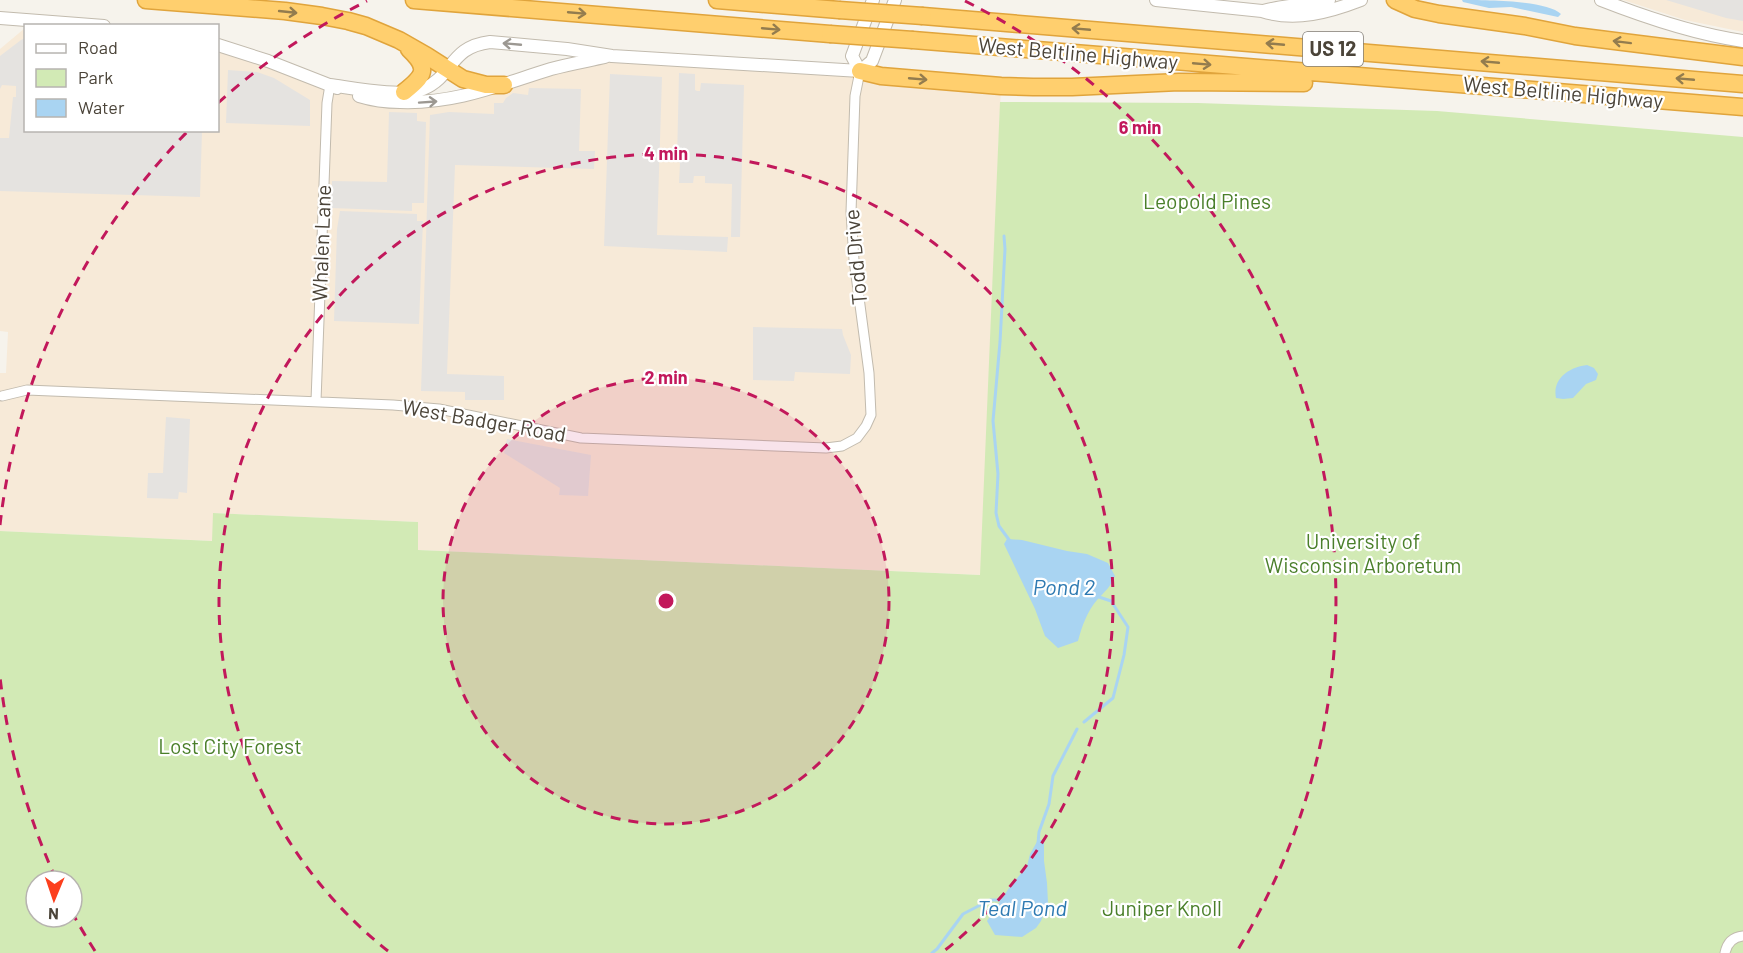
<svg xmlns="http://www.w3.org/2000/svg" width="1743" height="953" viewBox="0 0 1743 953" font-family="Barlow,sans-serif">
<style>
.commercial{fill:#f7ead8}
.green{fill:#d2eab5;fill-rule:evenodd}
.parking{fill:#e5e3e0}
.water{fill:#a9d4f2}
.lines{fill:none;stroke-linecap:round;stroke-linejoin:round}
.stream{stroke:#a9d4f2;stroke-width:3}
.minor-casing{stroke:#c2bbae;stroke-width:11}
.tertiary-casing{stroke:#c2bbae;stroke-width:14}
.motorway-casing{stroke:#e0a43c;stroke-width:19}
.minor{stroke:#fff;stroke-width:9}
.tertiary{stroke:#fff;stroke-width:12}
.motorway{stroke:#ffcf6e;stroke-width:16}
.motorway-bridge-casing{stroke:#e0a43c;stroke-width:19;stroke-linecap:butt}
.motorway-bridge{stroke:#ffcf6e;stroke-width:16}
.oneway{stroke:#937c4e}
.oneway2{stroke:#9c9892}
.ring{fill:none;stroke:#c2185b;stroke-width:3;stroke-dasharray:10 8}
.labels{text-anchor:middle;stroke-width:4.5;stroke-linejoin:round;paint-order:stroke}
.shield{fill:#fff;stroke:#817c74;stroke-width:1.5}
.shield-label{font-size:20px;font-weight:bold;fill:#4b4439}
.street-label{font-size:21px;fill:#4b4439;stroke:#fff}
.park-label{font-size:21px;fill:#4a7f2a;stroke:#fff}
.water-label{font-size:22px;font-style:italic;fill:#2e7ab2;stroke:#fff}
.centre{fill:#c2185b;stroke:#fff;stroke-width:3}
.ring-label{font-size:18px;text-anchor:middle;font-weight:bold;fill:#c2185b;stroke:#fff;stroke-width:4.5;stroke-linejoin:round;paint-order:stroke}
</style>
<rect width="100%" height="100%" fill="#f6f3ec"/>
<!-- commercial -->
<path class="commercial" d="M1623 0H1743V32L1685 20Z
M25 28 26 130H218V45L330 85 418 103 612 56 1001 86 981 575 417 550 418 522 213 513V541L0 531V373H6L8 332 0 331V49Z"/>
<!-- green -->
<path class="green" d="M1000 102 1198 103 1437 111 1743 137V953H0V531L212 541 213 513 418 522V550L980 575ZM36 881H72V917H36Z"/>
<!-- parking -->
<path class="parking" d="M1666 0H1743V21L1726 18Z
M25 38 26 130 202 131 200 197 0 191V138H9L13 97H16V86L2 85 0 89V56L21 40Z
M228 70 257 72 274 78 310 100V126L226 123Z
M679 73 695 74V90L697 91H700L701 83 744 85 740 237H731L732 184 705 183V176H694L693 183H679L680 163 677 161Z
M610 74 662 77 657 235 728 237 727 252 604 246Z
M529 88 581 89 579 151H595L594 169 455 165 447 374 504 376V400H465V392L421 391 430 115 449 112 494 114V103H503L506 98 513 93 528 95Z
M389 112 417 113V121L426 122 424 203H412V211L331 208 332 181 387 182Z
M340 211 417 214V221H423L419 324 334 321 337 229Z
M753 327 842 329 843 335 851 355 850 374 795 372 794 381 753 380Z
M166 417 190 419 187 493 179 492 178 499 147 498 148 473H163Z
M507 439 591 455 588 496 559 495 560 488 504 453Z"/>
<!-- water -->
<path class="water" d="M1462 0C1483 0 1547 0 1561 14L1558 17 1511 7 1489 8 1463 2Z
M1587 365 1594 368 1598 374 1596 380 1586 384 1573 398 1563 399 1556 398C1552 378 1570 367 1587 365Z
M1007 539 1022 540 1067 551 1087 554 1108 563 1115 576C1110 588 1105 591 1097 600 1087 612 1082 626 1078 641L1058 648 1045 636 1035 609 1004 544Z
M1038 840H1044V861L1047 883 1048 903 1041 921 1036 928 1022 937 995 935 987 921 1009 888 1027 866 1030 854Z"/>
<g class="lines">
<!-- stream -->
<path class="stream" d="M1004 236 1005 249 1000 342 993 421 998 474 996 513 999 526 1010 541
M1084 722 1113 698 1124 655 1128 627 1111 601 1099 597
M1038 843 1039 832 1049 804 1053 776 1077 729
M932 953 937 949 963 914 990 900H1002"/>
<defs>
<path id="minor" d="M2 396 27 390 393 405 439 409 581 438 826 448 842 446 857 438 866 426 871 415 869 373 854 260 851 212 855 96 860 71
M316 401 327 103 330 85
M1725 953C1727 943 1733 937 1743 936"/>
<path id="tertiary" d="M1156 0 1262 11C1295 22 1330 12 1361 0
M1601 0C1647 18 1694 34 1743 41
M1263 11C1285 5 1307 5 1329 0
M0 18 104 26
M218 45 268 61 337 88
M860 71 872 61 895 0
M860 71 852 56 873 0
M330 85C353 88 403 98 423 89 454 76 449 47 490 42L567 49 612 56 860 71
M359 96C372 100 387 102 400 102 456 104 499 85 551 69 569 64 587 61 605 57"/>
<path id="motorway" d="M146 0 285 11 322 16 348 21 366 26 399 40 427 56 463 79 486 85H504
M414 0 830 34
M717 0 839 10
M1395 0 1415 9 1439 14 1525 26 1575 36 1743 57
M923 16 1743 84
M913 40 1743 107
M860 71 881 76 1001 86 1033 87H1072L1179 82 1304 83
M404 92C424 76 430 69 409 49"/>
</defs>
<!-- minor casing -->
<use href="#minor" class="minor-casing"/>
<!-- tertiary casing -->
<use href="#tertiary" class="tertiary-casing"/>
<!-- motorway casing -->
<use href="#motorway" class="motorway-casing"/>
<!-- minor -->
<use href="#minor" class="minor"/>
<!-- tertiary -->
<use href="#tertiary" class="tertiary"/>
<!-- motorway -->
<use href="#motorway" class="motorway"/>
<defs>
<path id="motorway-bridge" d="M839 10 923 16
M830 34 913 40"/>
</defs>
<!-- motorway-bridge casing -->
<use href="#motorway-bridge" class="motorway-bridge-casing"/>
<!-- motorway-bridge -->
<use href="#motorway-bridge" class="motorway-bridge"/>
</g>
<!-- one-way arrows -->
<defs><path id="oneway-shaft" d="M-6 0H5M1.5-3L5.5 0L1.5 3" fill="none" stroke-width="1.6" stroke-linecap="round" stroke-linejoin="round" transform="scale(1.5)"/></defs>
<g class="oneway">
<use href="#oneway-shaft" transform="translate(288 12) rotate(6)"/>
<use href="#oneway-shaft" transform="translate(577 13) rotate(5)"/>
<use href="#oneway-shaft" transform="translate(771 29) rotate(5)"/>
<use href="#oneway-shaft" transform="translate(1081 29) rotate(-175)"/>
<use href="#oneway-shaft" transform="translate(1622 42) rotate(-173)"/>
<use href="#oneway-shaft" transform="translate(1275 44) rotate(-175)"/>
<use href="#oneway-shaft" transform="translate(1490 62) rotate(-175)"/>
<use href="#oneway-shaft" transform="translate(1202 64) rotate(5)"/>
<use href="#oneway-shaft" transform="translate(918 79) rotate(5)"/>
<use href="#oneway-shaft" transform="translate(1685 79) rotate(-175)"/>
</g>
<g class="oneway2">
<use href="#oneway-shaft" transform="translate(512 44) rotate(-175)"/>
<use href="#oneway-shaft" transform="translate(428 102) rotate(-4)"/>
</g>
<!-- distance rings -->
<circle cx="666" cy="601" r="223" fill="#c2185b" fill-opacity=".12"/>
<g class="ring">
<circle cx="666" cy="601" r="223"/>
<path d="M388 951A447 447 0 1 1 944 951"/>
<path d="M95 951A670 670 0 0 1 74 916M56 879A670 670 0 0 1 0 677M0 525A670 670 0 0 1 188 131M218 103A670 670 0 0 1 367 1M965 1A670 670 0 0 1 1237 951"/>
</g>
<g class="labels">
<!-- shield labels -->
<rect class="shield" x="1303" y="32" width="60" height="34" rx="4.5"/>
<g class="shield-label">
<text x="1333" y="56">US 12</text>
</g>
<!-- street labels -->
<g class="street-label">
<text transform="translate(1078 54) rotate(5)" y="7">West Beltline Highway</text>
<text transform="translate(1563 93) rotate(5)" y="7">West Beltline Highway</text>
<text transform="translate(322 243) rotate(-88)" y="7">Whalen Lane</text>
<text transform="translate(856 257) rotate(-95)" y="7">Todd Drive</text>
<text transform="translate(484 421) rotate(10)" y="7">West Badger Road</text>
</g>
<!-- park labels -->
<g class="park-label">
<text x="1207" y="209">Leopold Pines</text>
<text x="1363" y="549">University of<tspan x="1363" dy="24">Wisconsin Arboretum</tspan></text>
<text x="230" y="754">Lost City Forest</text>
<text x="1162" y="916">Juniper Knoll</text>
</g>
<!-- water labels -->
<g class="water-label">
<text x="1064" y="595">Pond 2</text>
<text x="1022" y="916">Teal Pond</text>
</g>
</g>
<circle cx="666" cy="601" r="9" class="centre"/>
<g class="ring-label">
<text x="1140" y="134">6 min</text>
<text x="666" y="160">4 min</text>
<text x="666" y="384">2 min</text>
</g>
<!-- legend -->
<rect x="24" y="24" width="195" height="108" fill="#ffffff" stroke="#b7b4b0" stroke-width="1.5"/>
<rect x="36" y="44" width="30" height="9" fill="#ffffff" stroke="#b7b4b0" stroke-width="1.5"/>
<text x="78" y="54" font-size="18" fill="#4b4439">Road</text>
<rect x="36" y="69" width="30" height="18" fill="#d2eab5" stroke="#b7b4b0" stroke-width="1.5"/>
<text x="78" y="84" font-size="18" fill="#4b4439">Park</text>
<rect x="36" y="99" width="30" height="18" fill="#a9d4f2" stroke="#b7b4b0" stroke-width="1.5"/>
<text x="78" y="114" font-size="18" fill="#4b4439">Water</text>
<!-- north arrow -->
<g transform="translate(54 899) rotate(182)"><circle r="28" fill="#ffffff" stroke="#b7b4b0" stroke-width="1.5"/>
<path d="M0-4.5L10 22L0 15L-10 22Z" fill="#fc3f1d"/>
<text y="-9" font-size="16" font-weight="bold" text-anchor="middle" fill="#4b4439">N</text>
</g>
</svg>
